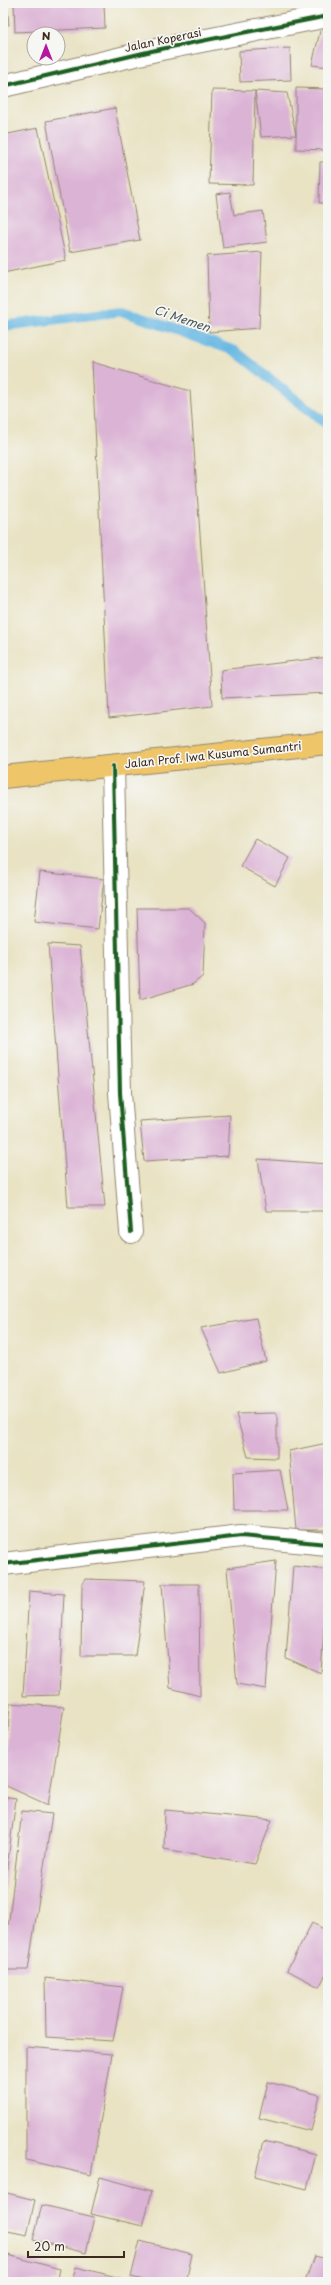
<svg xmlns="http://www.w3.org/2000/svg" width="331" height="2285" viewBox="0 0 331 2285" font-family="'Playpen Sans',sans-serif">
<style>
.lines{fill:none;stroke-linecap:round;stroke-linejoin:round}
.stream{stroke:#68b8e3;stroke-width:10}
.building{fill:#dbb3d5}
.minor-casing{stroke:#928671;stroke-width:24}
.major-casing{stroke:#928671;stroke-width:24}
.minor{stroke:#fff;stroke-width:22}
.major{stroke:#eec569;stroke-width:22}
.cycleway-casing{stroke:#f6f6f2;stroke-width:6}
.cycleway{stroke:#1b5e20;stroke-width:4}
.labels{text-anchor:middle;stroke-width:3.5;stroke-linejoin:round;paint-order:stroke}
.street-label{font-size:11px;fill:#3b2a1e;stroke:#f6f6f2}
.water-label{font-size:12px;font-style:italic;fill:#485559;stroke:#f6f6f2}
</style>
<rect width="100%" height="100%" fill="#f6f6f2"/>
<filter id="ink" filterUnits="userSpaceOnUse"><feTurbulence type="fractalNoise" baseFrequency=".025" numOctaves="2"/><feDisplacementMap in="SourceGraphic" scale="8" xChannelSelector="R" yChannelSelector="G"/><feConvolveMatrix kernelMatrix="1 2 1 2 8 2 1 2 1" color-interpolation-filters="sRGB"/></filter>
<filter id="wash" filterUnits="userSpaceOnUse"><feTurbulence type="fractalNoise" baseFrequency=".012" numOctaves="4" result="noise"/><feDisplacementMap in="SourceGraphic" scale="16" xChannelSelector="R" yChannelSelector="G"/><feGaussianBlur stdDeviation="0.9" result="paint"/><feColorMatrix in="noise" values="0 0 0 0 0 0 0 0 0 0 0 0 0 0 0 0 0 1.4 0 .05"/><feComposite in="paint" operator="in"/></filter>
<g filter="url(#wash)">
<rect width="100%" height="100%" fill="#e9e3c4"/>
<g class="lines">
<!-- stream -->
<path class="stream" d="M3 326 122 311 235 351 328 425"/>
</g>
<g id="blocks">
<!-- building -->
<path class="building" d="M3 3H7L9 25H3Z
M14 3H104L105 28 15 32Z
M321 27 328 28V67L312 65Z
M290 48 291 80 240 82 239 51Z
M296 88 328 89V150L296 149Z
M212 90 255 91 253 185 209 184Z
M255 91 287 93 296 135 261 137Z
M115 108 140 240 70 252 46 121Z
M38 128 66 260 3 273V135Z
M320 162H328V203H319Z
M230 192 234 215 263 211 267 242 223 248 216 194Z
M262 252 259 328 209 332 207 256Z
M92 362 190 391 212 706 109 718Z
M328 657V693L222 698 221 670Z
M255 839 290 858 275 886 240 866Z
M40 872 104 879 98 929 34 922Z
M137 908H189L205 923 203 976 193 984 140 1000Z
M48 944 80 946 105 1207H68Z
M230 1115 228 1156 144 1161 140 1121Z
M258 1159 328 1164V1211H266Z
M256 1318 266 1361 221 1373 201 1328Z
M277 1413V1458L248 1457 236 1414Z
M327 1443 328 1530H296L289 1451Z
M280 1470 288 1510H234L233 1473Z
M276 1561 266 1689 237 1684 227 1568Z
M293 1566 328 1570 321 1673 286 1658Z
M85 1579 145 1581 135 1656H81L82 1586Z
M162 1584H199L200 1696 170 1688Z
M29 1591 64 1594 59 1695 23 1696Z
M10 1703 64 1707 48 1805 4 1785Z
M3 1797 16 1799 4 1891H3Z
M165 1810 272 1820 255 1864 164 1849Z
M22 1811 52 1814 28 1970H3Z
M312 1923 328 1931V1971L319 1987 287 1970Z
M45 1978 123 1987 113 2041 46 2037Z
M26 2047 112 2054 91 2175 26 2160Z
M268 2082 320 2095 311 2131 259 2118Z
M264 2141 316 2154 307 2189 255 2176Z
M100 2177 152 2191 143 2226 91 2214Z
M3 2192 35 2200 27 2235 3 2230Z
M42 2205 94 2217 86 2253 33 2240Z
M140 2241 192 2254 186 2282H152L131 2277Z
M8 2255 60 2269 57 2282H3Z
M314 2256 328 2259V2282H305Z
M76 2267 129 2280 128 2282H72Z"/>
</g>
</g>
<g filter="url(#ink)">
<use href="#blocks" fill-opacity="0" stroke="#928671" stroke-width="1"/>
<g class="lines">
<defs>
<path id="minor" d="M3 86 156 50 328 16
M113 766 120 1093 131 1232
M3 1564 241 1536 328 1544"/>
<path id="major" d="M3 777 328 743"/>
</defs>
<!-- minor casing -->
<use href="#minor" class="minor-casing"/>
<!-- major casing -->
<use href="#major" class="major-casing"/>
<!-- minor -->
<use href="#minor" class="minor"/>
<!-- major -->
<use href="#major" class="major"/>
<defs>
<path id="cycleway" d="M3 86 156 50 328 16
M113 766 120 1093 131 1232
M3 1564 241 1536 328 1544"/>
</defs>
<!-- cycleway casing -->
<use href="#cycleway" class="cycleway-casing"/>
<!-- cycleway -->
<use href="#cycleway" class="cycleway"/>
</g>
</g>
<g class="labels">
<!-- street labels -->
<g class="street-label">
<text transform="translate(163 40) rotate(-12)" y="4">Jalan Koperasi</text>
<text transform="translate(213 755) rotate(-6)" y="4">Jalan Prof. Iwa Kusuma Sumantri</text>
</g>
<!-- water labels -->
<g class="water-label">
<text transform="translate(182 319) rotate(19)" y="4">Ci Memen</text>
</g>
</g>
<!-- margin -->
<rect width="331" height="2285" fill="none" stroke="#f6f6f2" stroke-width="16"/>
<!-- north arrow -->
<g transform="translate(46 46)"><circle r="19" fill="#f6f6f2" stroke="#aba49d"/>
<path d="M0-3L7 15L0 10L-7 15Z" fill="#b5179e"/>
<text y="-6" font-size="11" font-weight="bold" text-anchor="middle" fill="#3b2a1e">N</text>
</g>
<!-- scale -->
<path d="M28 2251v6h96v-6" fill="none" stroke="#3b2a1e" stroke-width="2"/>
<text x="34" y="2251" font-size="12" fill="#3b2a1e" stroke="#f6f6f2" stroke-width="3" paint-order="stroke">20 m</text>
</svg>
